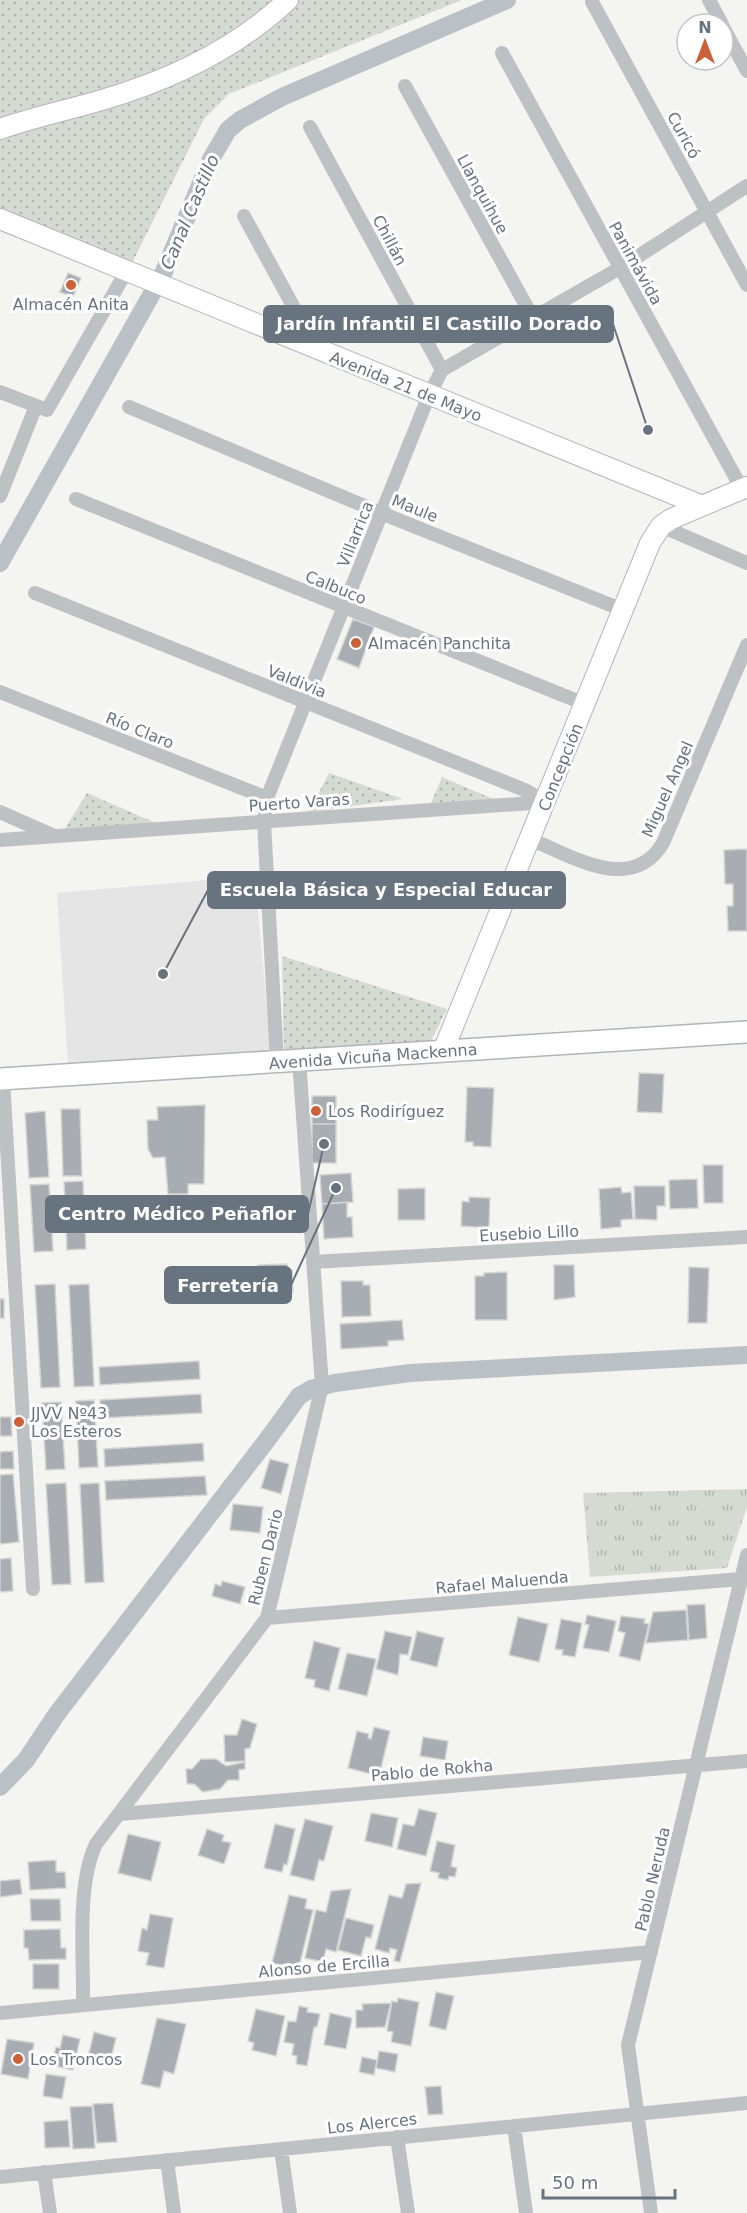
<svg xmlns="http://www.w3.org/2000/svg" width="747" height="2213" viewBox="0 0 747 2213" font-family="'DejaVu Sans',sans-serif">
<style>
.built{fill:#e4e5e4}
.grass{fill:url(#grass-dots)}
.park{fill:url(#park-tufts)}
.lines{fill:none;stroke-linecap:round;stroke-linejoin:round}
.canal{stroke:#b9c1c6;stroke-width:18}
.building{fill:#a7adb2;stroke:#d5d5d3;stroke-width:1.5}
.secondary-casing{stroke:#b2b6ba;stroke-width:22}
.primary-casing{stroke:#b1b5b8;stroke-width:24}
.street{stroke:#bec1c4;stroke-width:14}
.secondary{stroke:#fff;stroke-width:20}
.primary{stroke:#fff;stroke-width:21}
.poi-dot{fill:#cb6139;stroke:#fff;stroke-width:2}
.labels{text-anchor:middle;stroke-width:6;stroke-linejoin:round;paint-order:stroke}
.street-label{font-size:16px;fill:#67737e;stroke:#fff}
.poi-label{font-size:16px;fill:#67737e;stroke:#fff;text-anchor:start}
.water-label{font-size:18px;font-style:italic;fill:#63737b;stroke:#fff}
.leader{fill:none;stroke:#67737e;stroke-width:2}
.callout-dot{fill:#67737e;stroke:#fff;stroke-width:2}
.callout{fill:#67737e;stroke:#67737e;stroke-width:2}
.callout-label{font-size:18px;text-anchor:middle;font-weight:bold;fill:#fff}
</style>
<defs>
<pattern id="grass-dots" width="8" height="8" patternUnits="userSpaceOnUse" patternTransform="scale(1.5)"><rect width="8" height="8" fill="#d5dad2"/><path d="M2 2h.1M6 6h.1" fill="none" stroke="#b1b5b0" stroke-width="1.8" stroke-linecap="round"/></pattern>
<pattern id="park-tufts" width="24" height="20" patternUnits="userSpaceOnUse" patternTransform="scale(1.5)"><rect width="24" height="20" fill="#d5dad2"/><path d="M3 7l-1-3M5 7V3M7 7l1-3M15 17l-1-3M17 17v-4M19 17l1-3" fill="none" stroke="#b1b5b0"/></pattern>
</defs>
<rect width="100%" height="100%" fill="#f4f4f1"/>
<!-- built -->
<path class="built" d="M255 876 271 1055 68 1064 57 893Z"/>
<!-- grass -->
<path class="grass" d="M0 0H462L229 94 204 119 129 269 0 211Z
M329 773 403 799 309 812Z
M442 777 493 799 431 803Z
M87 793 158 824 64 830Z
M282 956 447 1009 426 1051 284 1060Z"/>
<!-- park -->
<path class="park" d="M747 1489V1507L727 1568 590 1577 583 1493Z"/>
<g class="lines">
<!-- canal -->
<path class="canal" d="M0 563 163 274 211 159 228 130 240 120 282 97 507 0
M0 1787 26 1760 56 1715 270 1436 299 1396 311 1389 335 1383 410 1373 747 1355"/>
</g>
<!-- building -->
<path class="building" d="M68 273 81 278 73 297 60 292Z
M353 619 374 627 359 668 337 659Z
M747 849V931H728L727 906H733V884H725L724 850Z
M639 1073 664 1074 662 1113 637 1112Z
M467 1087 494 1088 491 1147 473 1146V1142H465Z
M312 1096H336V1124H312Z
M205 1105 204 1184H188V1194H168L165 1157 153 1158 148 1149 147 1120H158L157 1107Z
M61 1109H80L82 1176H63Z
M45 1111 49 1177 29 1178 25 1113Z
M312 1124H336V1163H312Z
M703 1165H723V1203H704Z
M351 1173 353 1202 322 1204 320 1175Z
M697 1179 698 1208 670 1209 669 1180Z
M83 1181 86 1249 67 1250 64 1182Z
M49 1184 53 1251 34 1252 30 1185Z
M634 1186H665V1206H657V1220L635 1219Z
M621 1187 622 1193 631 1192 633 1219 621 1220V1227L601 1229 599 1189Z
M425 1188V1220H398V1189Z
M469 1197 490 1198 489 1228 461 1226 462 1201 469 1202Z
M347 1202V1217H352L353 1237 324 1239 322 1204Z
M287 1264 288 1270H292L293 1292H280L281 1297 242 1299 240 1272H258V1265Z
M554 1265H574L575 1297 554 1300Z
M689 1267 709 1268 707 1323H688Z
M507 1272V1320H475V1276H484V1273Z
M341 1281H363V1285H370L371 1316 342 1317Z
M55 1284 60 1387 41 1388 35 1285Z
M89 1284 94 1386 74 1387 69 1285Z
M0 1299H4V1318H0Z
M402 1320 404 1340 388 1341V1346L341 1349 340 1324Z
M199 1361 200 1379 100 1385 99 1367Z
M201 1394 202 1413 101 1418 100 1400Z
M94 1400 98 1467 79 1468 76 1401Z
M61 1402 65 1469 46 1470 42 1403Z
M0 1417H11L12 1436H0Z
M203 1443 204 1461 105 1467 104 1449Z
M13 1451 14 1469H0V1452Z
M270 1459 289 1464 281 1494 261 1488Z
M13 1474 19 1542 0 1544V1475Z
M205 1476 207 1495 106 1500 105 1481Z
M66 1483 71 1584 52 1585 46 1484Z
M99 1483 104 1582 85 1583 80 1484Z
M233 1504 263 1507 260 1533 230 1530Z
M11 1558 13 1591 0 1592V1559Z
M222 1581 245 1587 240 1604 212 1596 215 1584 221 1586Z
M705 1604 707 1638 689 1640 687 1605Z
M686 1610 688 1640 646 1643 653 1612Z
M587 1615 616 1621 609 1652 583 1648 589 1625 585 1624Z
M621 1616 645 1619 644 1623 649 1624 640 1661 619 1656 625 1633 618 1631Z
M518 1617 548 1624 539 1662 509 1655Z
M561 1619 582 1623 575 1657 562 1655 563 1650 555 1649Z
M385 1631 412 1637 408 1655 400 1654 398 1675 376 1669Z
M417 1631 444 1638 437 1667 410 1660Z
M314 1641 340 1648 329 1691 314 1687 315 1680 305 1678Z
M347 1653 376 1659 367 1696 338 1689Z
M242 1719 257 1724 250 1748 245 1749V1761L225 1762 224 1735H237Z
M374 1727 390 1731 379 1776 348 1768 357 1731 369 1734 368 1738 371 1739Z
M423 1737 448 1741 445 1760 420 1756Z
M201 1759H216L226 1766 245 1762V1769L239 1770V1780H228L220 1789 203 1792 194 1784H187L186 1769H192Z
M419 1809 437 1813 426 1856 397 1849 403 1824 414 1826Z
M371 1813 398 1818 392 1847 365 1841Z
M305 1819 333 1826 324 1861 319 1860 314 1881 290 1875Z
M275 1824 295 1829 287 1865 284 1864 282 1872 264 1868Z
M207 1829 224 1835 222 1841 231 1843 224 1864 198 1855Z
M128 1834 161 1842 151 1881 118 1873Z
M437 1841 455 1845 451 1866 457 1868 455 1877 449 1876 448 1880 438 1878 439 1873 430 1871Z
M56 1860V1872H65L66 1888 30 1890 28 1862Z
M20 1879 22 1894 0 1897V1881Z
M421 1883 400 1962 394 1961 397 1950 390 1948 389 1953 375 1949 389 1895 402 1898 406 1884Z
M351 1889 336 1952 326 1949 323 1962 305 1958 316 1910 326 1912 331 1891Z
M289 1895 307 1899 305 1908 313 1910 299 1967 292 1966V1968L272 1963Z
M30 1899H60L61 1921H31Z
M150 1914 173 1918 164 1968 146 1965 149 1953 138 1951 142 1928 147 1930Z
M346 1918 374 1925 371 1938 366 1937 361 1956 338 1950Z
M60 1929 61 1948H66V1959L29 1960 28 1948H24V1930Z
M33 1964H59V1989H33Z
M436 1992 454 1996 446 2030 429 2026Z
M398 1998 419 2002 411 2046 391 2042 393 2032 387 2031 392 2001 397 2002Z
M391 2003 385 2027 356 2028V2010H363L362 2004Z
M299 2006 308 2008 307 2012 320 2014 317 2027H314L307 2066 296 2064 297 2056 292 2055 294 2044 284 2042 288 2021 296 2022Z
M256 2009 285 2016 276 2056 252 2050 254 2043 248 2041Z
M330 2013 352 2018 346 2049 324 2045Z
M157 2018 186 2024 174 2074 164 2071 160 2088 141 2084Z
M94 2032 116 2038 109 2067 87 2061Z
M63 2035 80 2039 73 2070 51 2065 56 2047 60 2048Z
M7 2039 34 2043 28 2079 1 2074Z
M379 2051 398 2054 395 2072 376 2068Z
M362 2057 377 2060 374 2075 359 2072Z
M46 2074 66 2077 62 2099 43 2096Z
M441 2086 443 2114 428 2115 425 2087Z
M113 2103 117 2142 97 2143 93 2104Z
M92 2106 95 2148 73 2149 70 2107Z
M68 2120 70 2147 45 2148 44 2122Z"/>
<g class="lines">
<defs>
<path id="secondary" d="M0 129C33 117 68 110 102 100 170 80 236 49 288 0
M0 219 700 505
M443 1051 650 543 661 526 671 519 747 487"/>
<path id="primary" d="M0 1079 747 1032"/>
</defs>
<!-- secondary casing -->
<use href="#secondary" class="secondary-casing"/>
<!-- primary casing -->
<use href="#primary" class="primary-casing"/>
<!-- street -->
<path class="street" d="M709 0 722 24
M592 2 747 285
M723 27 747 71
M502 53 742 489
M405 86 533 318
M310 127 442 370
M244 216 317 350
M0 392 47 410 126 272
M129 407 381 513 623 610
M0 496 36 406
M76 499 585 704
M661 526 747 563
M35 593 527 791 546 802
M0 692 267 798
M0 812 52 835
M530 839C572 856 632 895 663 843L747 645
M0 840 546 802
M277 1062 264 822 267 798 429 395 442 370 620 268 747 186
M3 1079 33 1589
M313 1262 747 1237
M267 1618 741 1579
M120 1814 747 1761
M83 2005C84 1958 76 1886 96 1844L267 1618 317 1407 322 1386 299 1060
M0 2013 651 1952
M514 2126 526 2213
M397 2137 408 2213
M281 2149 290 2213
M167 2160 174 2213
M44 2172 50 2213
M0 2177 747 2103
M651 2213 628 2045 747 1555"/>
<!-- secondary -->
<use href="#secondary" class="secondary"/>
<!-- primary -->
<use href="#primary" class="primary"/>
</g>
<!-- markers -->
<g class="poi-dot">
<circle cx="71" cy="285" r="6"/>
<circle cx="356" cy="643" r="6"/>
<circle cx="316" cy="1111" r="6"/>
<circle cx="19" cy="1422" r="6"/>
<circle cx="18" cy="2059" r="6"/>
</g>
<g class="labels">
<!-- street labels -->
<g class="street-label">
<text transform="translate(684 135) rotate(61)" y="6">Curicó</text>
<text transform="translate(483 194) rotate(61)" y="6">Llanquihue</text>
<text transform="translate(390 240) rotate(62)" y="6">Chillán</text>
<text transform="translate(636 263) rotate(61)" y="6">Panimávida</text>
<text transform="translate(406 386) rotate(22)" y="6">Avenida 21 de Mayo</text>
<text transform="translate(415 508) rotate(22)" y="6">Maule</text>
<text transform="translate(355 534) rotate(-68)" y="6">Villarrica</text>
<text transform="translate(336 587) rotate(22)" y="6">Calbuco</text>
<text transform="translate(297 681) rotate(22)" y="6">Valdivia</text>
<text transform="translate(140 730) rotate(22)" y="6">Río Claro</text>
<text transform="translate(560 767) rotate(-68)" y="6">Concepción</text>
<text transform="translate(667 789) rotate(-66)" y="6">Miguel Angel</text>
<text transform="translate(299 802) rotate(-4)" y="6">Puerto Varas</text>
<text transform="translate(373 1056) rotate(-4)" y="6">Avenida Vicuña Mackenna</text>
<text transform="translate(529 1233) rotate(-3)" y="6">Eusebio Lillo</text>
<text transform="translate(265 1557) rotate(-76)" y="6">Ruben Dario</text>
<text transform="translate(502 1582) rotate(-5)" y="6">Rafael Maluenda</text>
<text transform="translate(432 1770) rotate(-5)" y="6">Pablo de Rokha</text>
<text transform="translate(652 1879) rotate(-77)" y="6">Pablo Neruda</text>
<text transform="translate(324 1966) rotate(-5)" y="6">Alonso de Ercilla</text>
<text transform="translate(372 2123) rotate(-6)" y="6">Los Alerces</text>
</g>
<!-- poi labels -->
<g class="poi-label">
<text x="71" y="310" text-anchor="middle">Almacén Anita</text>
<text x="368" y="649">Almacén Panchita</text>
<text x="328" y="1117">Los Rodiríguez</text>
<text x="31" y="1419">JJVV Nº43<tspan x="31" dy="18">Los Esteros</tspan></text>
<text x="30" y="2065">Los Troncos</text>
</g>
<!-- water labels -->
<g class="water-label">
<text transform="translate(190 212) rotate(-67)" y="6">Canal Castillo</text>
</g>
</g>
<!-- callouts -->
<path class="leader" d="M648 430L613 324M163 974L208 890M324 1144L308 1214M336 1188L291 1285"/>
<g class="callout-dot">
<circle cx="648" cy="430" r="6"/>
<circle cx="163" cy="974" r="6"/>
<circle cx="324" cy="1144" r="6"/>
<circle cx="336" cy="1188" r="6"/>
</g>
<g class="callout">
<rect x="264" y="306" width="349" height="36" rx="6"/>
<rect x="208" y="872" width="357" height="36" rx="6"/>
<rect x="46" y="1196" width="262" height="36" rx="6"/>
<rect x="165" y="1267" width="126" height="36" rx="6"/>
</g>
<g class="callout-label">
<text x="439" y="330">Jardín Infantil El Castillo Dorado</text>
<text x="386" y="896">Escuela Básica y Especial Educar</text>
<text x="177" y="1220">Centro Médico Peñaflor</text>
<text x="228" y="1292">Ferretería</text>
</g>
<!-- north arrow -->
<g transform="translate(705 42)"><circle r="28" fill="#ffffff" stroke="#c2c7cb" stroke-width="1.5"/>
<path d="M0-4.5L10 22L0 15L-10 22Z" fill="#cb6139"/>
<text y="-9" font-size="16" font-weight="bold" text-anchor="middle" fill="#67737e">N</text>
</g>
<!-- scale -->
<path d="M543 2189v9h132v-9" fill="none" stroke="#67737e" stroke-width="3"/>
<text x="552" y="2189" font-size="18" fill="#67737e" stroke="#ffffff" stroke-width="4.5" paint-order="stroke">50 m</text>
</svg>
